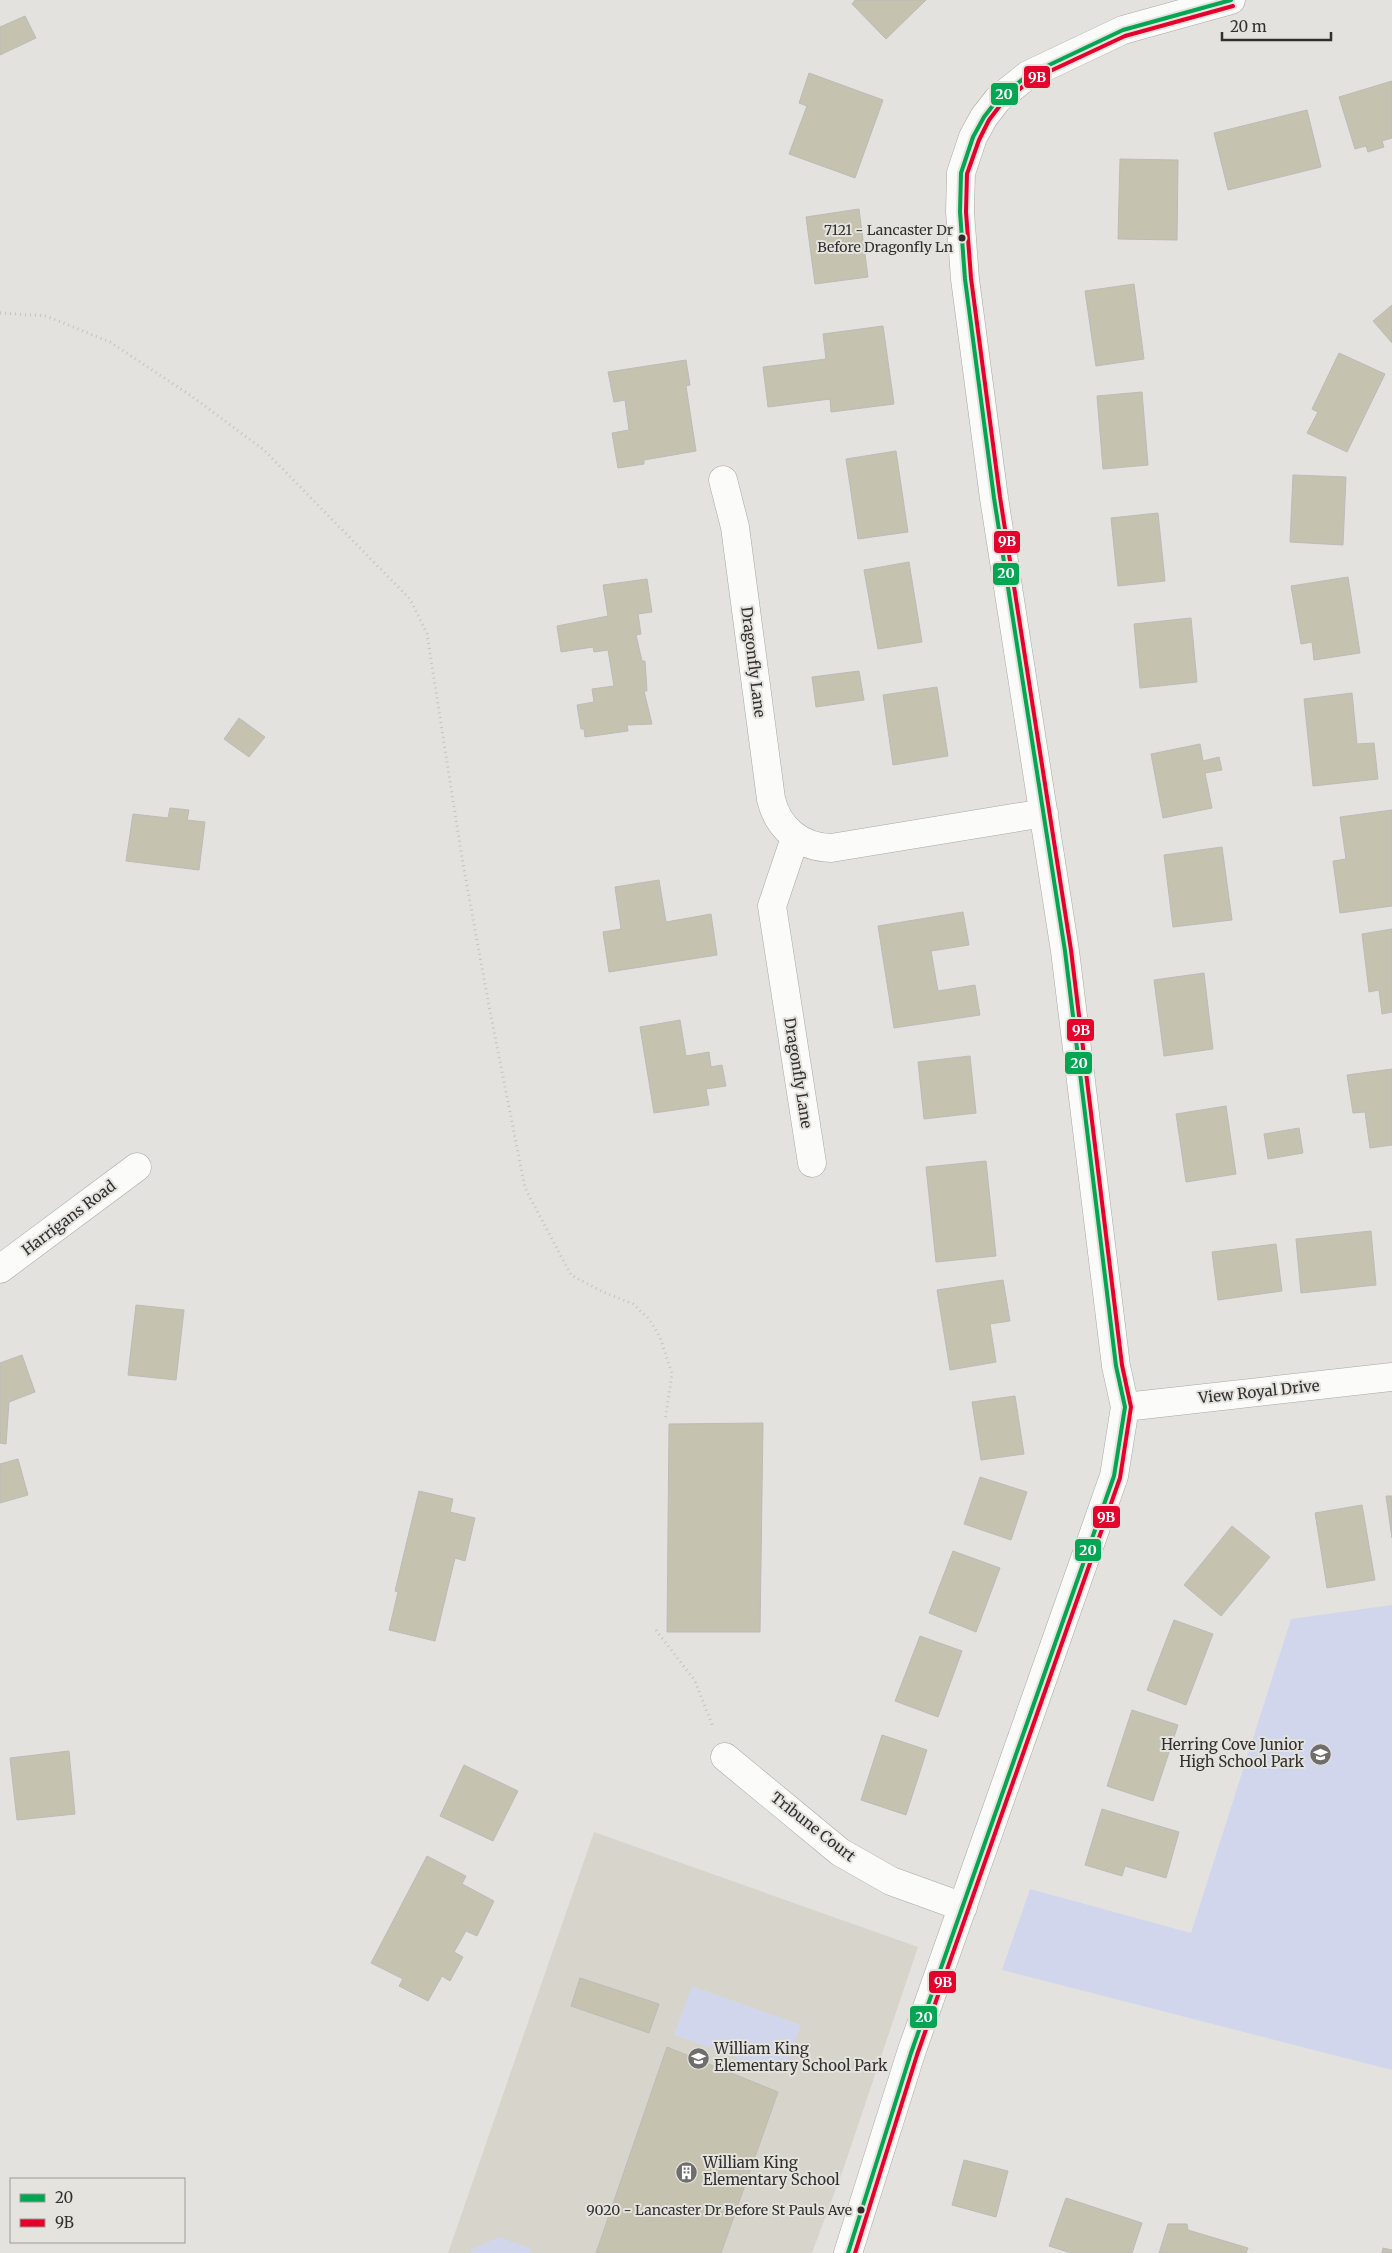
<svg xmlns="http://www.w3.org/2000/svg" width="1392" height="2253" viewBox="0 0 1392 2253" font-family="Merriweather,serif">
<style>
.built{fill:#d7d5cb}
.green{fill:#d1d6ec}
.building{fill:#c5c2af;stroke:#bcbbb8}
.lines{fill:none;stroke-linecap:round;stroke-linejoin:round}
.minor-casing{stroke:#a8a7a4;stroke-width:29}
.path{stroke:#c3c3c2;stroke-width:3;stroke-dasharray:1 4;stroke-linecap:butt}
.minor{stroke:#fbfbfa;stroke-width:28}
.bus-1-casing{stroke:#e4e3dd;stroke-width:8}
.bus-2-casing{stroke:#e4e3dd;stroke-width:8}
.bus-1{stroke:#00a651;stroke-width:4}
.bus-2{stroke:#e4002b;stroke-width:4}
.bus-dot{fill:#31302e;stroke:#e4e3dd;stroke-width:2}
.labels{text-anchor:middle;stroke-width:4;stroke-linejoin:round;paint-order:stroke}
.bus-label{font-size:14px;fill:#31302e;stroke:#e4e3dd;text-anchor:end}
.street-label{font-size:15px;fill:#31302e;stroke:#e4e3dd}
.poi-label{font-size:15px;fill:#31302e;stroke:#e4e3dd;text-anchor:start}
.line-badge{stroke:#e4e3dd;stroke-width:2}
.badge-label{font-size:14px;text-anchor:middle;font-weight:bold;fill:#fff}
</style>
<rect width="100%" height="100%" fill="#e3e2de"/>
<!-- built -->
<path class="built" d="M594 1832 918 1947 843 2170 812 2253H448Z"/>
<!-- green -->
<path class="green" d="M1392 1605V2070L1002 1970 1030 1889 1191 1933 1291 1619Z
M692 1986 801 2025 783 2074 674 2035Z
M499 2237 532 2249 530 2253H471L472 2249Z"/>
<!-- building -->
<path class="building" d="M855 0H926L886 39 852 4Z
M25 16 36 38 0 55V27Z
M809 73 883 100 855 178 789 154 807 106 799 103Z
M1392 81V138L1382 141 1384 147 1368 152 1366 146 1355 149 1339 97Z
M1307 110 1321 167 1228 190 1214 133Z
M1120 159 1178 160 1177 240 1118 239Z
M859 209 868 277 815 284 806 217Z
M1134 284 1144 359 1096 366 1085 291Z
M1392 305V343L1373 321Z
M883 326 894 404 831 412 830 399 768 407 763 367 826 359 823 334Z
M1339 353 1385 374 1347 452 1307 433 1318 412 1312 409Z
M686 360 690 385 686 386 696 451 644 460V464L618 468 612 433 629 430 625 400 614 402 608 372Z
M1142 392 1148 465 1103 469 1097 396Z
M896 451 908 532 858 539 846 459Z
M1293 475 1346 477 1343 545 1290 542Z
M1158 513 1165 581 1118 586 1111 518Z
M909 562 922 642 878 649 864 570Z
M1348 577 1360 653 1314 660 1312 642 1301 644 1291 586Z
M647 579 652 612 638 614 641 634 636 635 642 661H645L647 691H644L652 724 627 725 628 731 585 737 584 729H581L577 705 594 702 592 689 614 686 608 650 594 652 593 647 561 652 557 626 608 616 603 585Z
M1191 618 1197 682 1140 688 1134 624Z
M859 671 864 700 816 707 812 677Z
M937 687 948 756 893 765 883 695Z
M1352 693 1357 744 1374 743 1378 779 1313 786 1304 699Z
M239 718 265 737 249 757 224 739Z
M1200 744 1203 761 1219 757 1222 770 1205 773 1212 808 1163 818 1151 754Z
M170 808 189 810 187 820 205 822 199 870 126 861 133 814 168 818Z
M1392 810V906L1340 913 1333 861 1346 859 1340 817Z
M1222 847 1232 920 1173 927 1164 855Z
M659 880 666 922 711 914 717 955 609 972 603 932 621 929 615 887Z
M963 912 969 945 931 951 938 991 975 985 980 1015 894 1028 878 926Z
M1392 929V1012L1382 1014 1379 990 1369 992 1362 934Z
M1204 973 1213 1049 1164 1056 1154 980Z
M680 1020 686 1056 709 1052 711 1067 722 1065 726 1086 706 1089 709 1105 654 1113 640 1027Z
M970 1056 976 1113 924 1119 918 1062Z
M1392 1069V1145L1370 1148 1365 1112 1353 1113 1347 1075Z
M1226 1106 1236 1174 1186 1182 1176 1114Z
M1299 1128 1303 1153 1268 1159 1264 1134Z
M986 1161 996 1256 936 1262 926 1167Z
M1371 1231 1376 1285 1301 1293 1296 1239Z
M1276 1244 1282 1291 1218 1300 1212 1252Z
M1003 1280 1010 1321 990 1324 996 1362 950 1370 937 1290Z
M136 1305 184 1310 176 1380 128 1375Z
M22 1355 35 1392 9 1402 6 1444 0 1443V1363Z
M1015 1396 1024 1454 981 1460 972 1402Z
M763 1423 760 1632H667L669 1424Z
M18 1459 28 1495 0 1503V1464Z
M980 1477 1027 1492 1011 1540 964 1524Z
M419 1491 453 1499 450 1512 475 1518 465 1561 455 1558 435 1641 389 1630 398 1592 395 1591Z
M1386 1496H1392V1538Z
M1362 1505 1375 1580 1327 1588 1315 1513Z
M1232 1526 1270 1557 1221 1616 1184 1585Z
M953 1551 1000 1568 976 1632 929 1613Z
M1174 1620 1213 1634 1186 1705 1147 1690Z
M920 1636 962 1651 938 1717 895 1701Z
M1132 1710 1178 1725 1153 1801 1107 1786Z
M882 1735 927 1750 906 1815 861 1800Z
M69 1751 75 1814 17 1820 10 1758Z
M464 1765 518 1791 493 1841 440 1816Z
M1102 1809 1179 1832 1166 1878 1125 1866 1122 1876 1085 1865Z
M427 1856 466 1876 462 1884 494 1901 477 1936 466 1931 454 1952 463 1957 450 1981 442 1976 428 2001 399 1986 403 1979 371 1963Z
M580 1978 659 2004 649 2033 571 2006Z
M667 2047 778 2092 721 2253H596Z
M964 2160 1008 2171 996 2217 952 2205Z
M1066 2198 1142 2223 1132 2253H1071L1049 2246Z
M1168 2224H1187L1188 2230 1248 2248 1246 2253H1159Z
M1383 2248 1392 2250V2253H1382Z"/>
<g class="lines">
<defs>
<path id="minor" d="M723 480 735 527 771 799C778 829 801 847 831 848L1044 813
M795 838 772 906 812 1163
M0 1269 137 1167
M1125 1407 1392 1377
M725 1757 840 1852 891 1881 963 1907
M848 2253 911 2053 1114 1476 1125 1407 1116 1366 1065 951 994 498 965 279 960 212 961 173 973 137 984 117 998 99 1028 75 1123 30 1231 0"/>
</defs>
<!-- minor casing -->
<use href="#minor" class="minor-casing"/>
<!-- path -->
<path class="path" d="M0 313 46 316 110 342 190 395 264 450 410 599 427 634 462 858 489 1006 525 1188 571 1275 603 1292 633 1304 649 1319 660 1337 672 1374 665 1421
M656 1630 695 1681 713 1727"/>
<!-- minor -->
<use href="#minor" class="minor"/>
<defs>
<path id="bus-1" d="M848 2253 911 2053 1114 1476 1125 1407 1116 1366 1065 951 994 498 965 279 960 212 961 173 973 137 984 117 998 99 1028 75 1123 30 1231 0"/>
<path id="bus-2" d="M855 2253 917 2055 1120 1478 1131 1407 1122 1365 1071 950 1000 497 971 278 966 212 967 174 979 140 989 120 1002 103 1031 80 1125 36 1233 6"/>
</defs>
<!-- bus-1 casing -->
<use href="#bus-1" class="bus-1-casing"/>
<!-- bus-2 casing -->
<use href="#bus-2" class="bus-2-casing"/>
<!-- bus-1 -->
<use href="#bus-1" class="bus-1"/>
<!-- bus-2 -->
<use href="#bus-2" class="bus-2"/>
</g>
<!-- icons -->
<defs>
<symbol id="school-disc" viewBox="-11 -11 22 22"><circle r="9.5" fill="#6f6e6c" stroke="#e4e3dd"/><path d="M0-5L7-2L0 1L-7-2ZM-4 1L0 2.5L4 1V4Q0 6-4 4Z" fill="#fff"/></symbol>
<symbol id="building-disc" viewBox="-11 -11 22 22"><circle r="9.5" fill="#6f6e6c" stroke="#e4e3dd"/><path d="M-4-6H4V6H1V3H-1V6H-4ZM-2.5-4.3h1.7v1.8h-1.7ZM.8-4.3h1.7v1.8H.8ZM-2.5-1h1.7V.8h-1.7ZM.8-1h1.7V.8H.8Z" fill="#fff"/></symbol>
</defs>
<g fill-rule="evenodd">
<use href="#school-disc" x="1308" y="1742" width="25" height="25"/>
<use href="#school-disc" x="686" y="2046" width="25" height="25"/>
<use href="#building-disc" x="674" y="2160" width="25" height="25"/>
</g>
<!-- markers -->
<g class="bus-dot">
<circle cx="962" cy="238" r="4.5"/>
<circle cx="861" cy="2210" r="4.5"/>
</g>
<g class="labels">
<!-- bus labels -->
<g class="bus-label">
<text x="953" y="235">7121 - Lancaster Dr<tspan x="953" dy="17">Before Dragonfly Ln</tspan></text>
<text x="852" y="2215">9020 - Lancaster Dr Before St Pauls Ave</text>
</g>
<!-- street labels -->
<g class="street-label">
<text transform="translate(753 662) rotate(83)" y="5">Dragonfly Lane</text>
<text transform="translate(798 1073) rotate(81)" y="5">Dragonfly Lane</text>
<text transform="translate(69 1218) rotate(-37)" y="5">Harrigans Road</text>
<text transform="translate(1259 1392) rotate(-6)" y="5">View Royal Drive</text>
<text transform="translate(813 1827) rotate(38)" y="5">Tribune Court</text>
</g>
<!-- poi labels -->
<g class="poi-label">
<text x="1304" y="1750" text-anchor="end">Herring Cove Junior<tspan x="1304" dy="17">High School Park</tspan></text>
<text x="714" y="2054">William King<tspan x="714" dy="17">Elementary School Park</tspan></text>
<text x="703" y="2168">William King<tspan x="703" dy="17">Elementary School</tspan></text>
</g>
</g>
<g class="line-badge">
<rect x="1023" y="65" width="28" height="24" rx="5" fill="#e4002b"/>
<rect x="990" y="82" width="29" height="24" rx="5" fill="#00a651"/>
<rect x="993" y="530" width="28" height="24" rx="5" fill="#e4002b"/>
<rect x="992" y="562" width="28" height="24" rx="5" fill="#00a651"/>
<rect x="1066" y="1018" width="29" height="24" rx="5" fill="#e4002b"/>
<rect x="1064" y="1051" width="29" height="24" rx="5" fill="#00a651"/>
<rect x="1092" y="1505" width="29" height="24" rx="5" fill="#e4002b"/>
<rect x="1074" y="1538" width="28" height="24" rx="5" fill="#00a651"/>
<rect x="928" y="1970" width="29" height="24" rx="5" fill="#e4002b"/>
<rect x="909" y="2005" width="29" height="24" rx="5" fill="#00a651"/>
</g>
<g class="badge-label">
<text x="1037" y="82">9B</text>
<text x="1004" y="99">20</text>
<text x="1007" y="546">9B</text>
<text x="1006" y="578">20</text>
<text x="1081" y="1035">9B</text>
<text x="1079" y="1068">20</text>
<text x="1106" y="1522">9B</text>
<text x="1088" y="1555">20</text>
<text x="943" y="1987">9B</text>
<text x="924" y="2022">20</text>
</g>
<!-- legend -->
<rect x="10" y="2178" width="175" height="65" fill="#e4e3dd" stroke="#9c9b97"/>
<rect x="20" y="2194" width="25" height="8" fill="#00a651" stroke="#9c9b97"/>
<text x="55" y="2203" font-size="15" fill="#31302e">20</text>
<rect x="20" y="2219" width="25" height="8" fill="#e4002b" stroke="#9c9b97"/>
<text x="55" y="2228" font-size="15" fill="#31302e">9B</text>
<!-- scale -->
<path d="M1222 32v8h109v-8" fill="none" stroke="#31302e" stroke-width="2.5"/>
<text x="1230" y="32" font-size="15" fill="#31302e" stroke="#e4e3dd" stroke-width="4" paint-order="stroke">20 m</text>
</svg>
